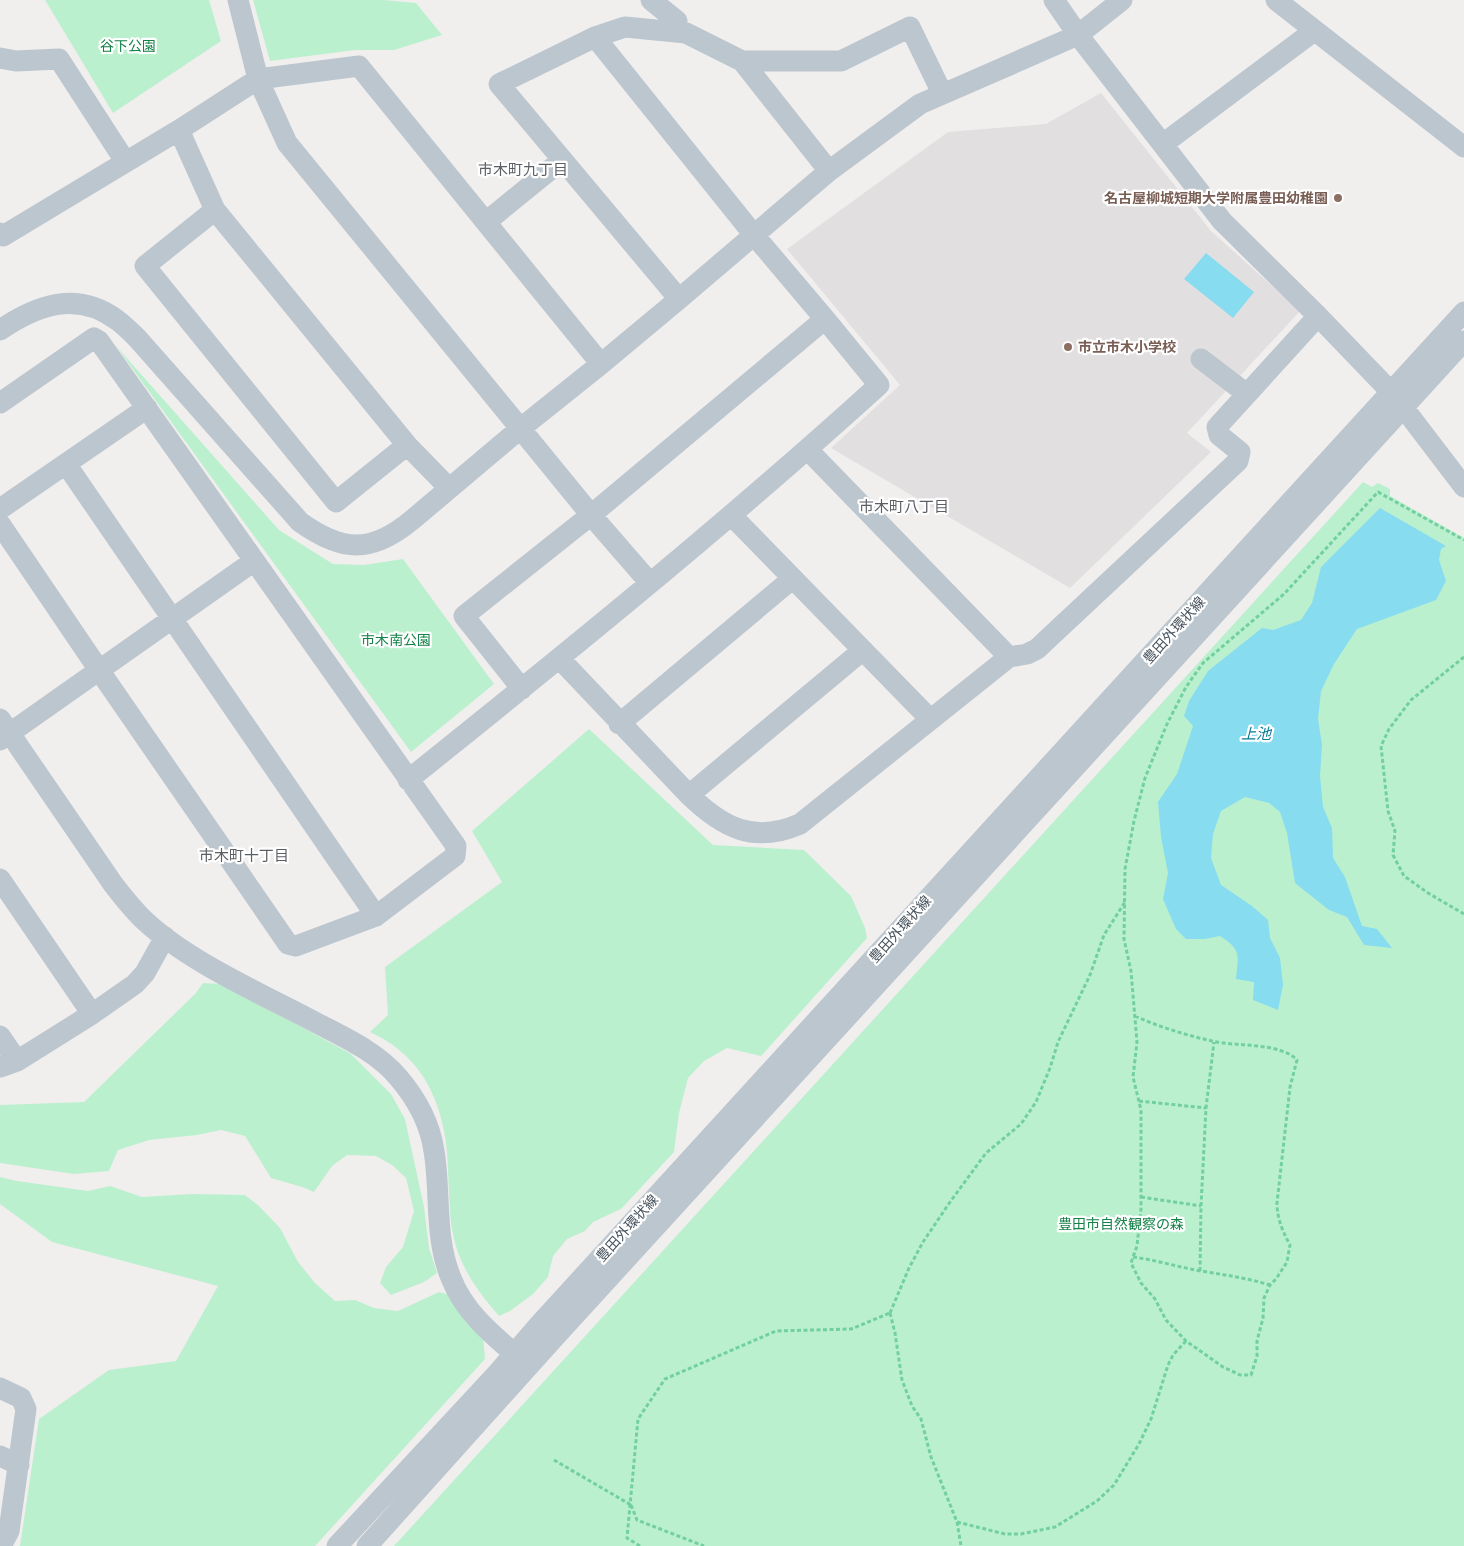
<svg xmlns="http://www.w3.org/2000/svg" width="1464" height="1546" viewBox="0 0 1464 1546" font-family="Quicksand,'Noto Sans JP',sans-serif">
<style>
.education{fill:#e2dfe0}
.green{fill:#bbf0ce}
.water{fill:#87dcef}
.lines{fill:none;stroke-linecap:round;stroke-linejoin:round}
.path{stroke:#72d09f;stroke-width:3;stroke-dasharray:4 2.5;stroke-linecap:butt}
.minor{stroke:#bcc6ce;stroke-width:21}
.education-dot{fill:#8d6e63;stroke:#fff;stroke-width:2}
.labels{text-anchor:middle;stroke-width:4.5;stroke-linejoin:round;paint-order:stroke}
.park-label{font-size:14px;fill:#148148;stroke:#fff}
.education-label{font-size:14px;font-weight:bold;fill:#785e54;stroke:#fff;text-anchor:end}
.street-label{font-size:14px;fill:#46525d;stroke:#fff}
.neighbourhood-label{font-size:15px;fill:#5b5f64;stroke:#fff}
.water-label{font-size:15px;font-style:italic;fill:#087c96;stroke:#fff}
</style>
<rect width="100%" height="100%" fill="#f1eeee"/>
<!-- education -->
<path class="education" d="M1101 93 1211 231 1300 311 1187 433 1211 452 1070 588 831 448 900 385 787 249 948 132 1046 124Z"/>
<!-- green -->
<path class="green" d="M45 0H209L221 41 113 113Z
M253 0H384L416 3 442 35 394 50H355L270 61Z
M116 346 279 530 333 564 364 565 403 559 494 684 411 752Z
M1363 482 1372 487 1378 483 1390 489V496L1464 538V1546H394Z
M589 729 713 845 804 850 851 896 865 928 867 938 761 1056 727 1048 704 1061 688 1078 679 1113 674 1152 621 1209 593 1222 585 1231 567 1239 553 1256 548 1277 533 1294 510 1311 499 1316C478 1292 459 1266 453 1234 450 1221 450 1206 449 1192 448 1172 448 1151 444 1131 435 1085 413 1052 370 1032L388 1015 385 967 502 882 472 831Z
M203 983 223 984 351 1054 391 1094 405 1119 424 1207 429 1248 437 1273 424 1282 391 1295 380 1283 386 1267 403 1247 414 1211 406 1178 392 1165 376 1156 347 1155 332 1166 314 1192 302 1187 271 1178 245 1136 221 1130 197 1135 149 1140 118 1150 109 1171 74 1174 0 1163V1105L84 1102 196 993Z
M0 1177 17 1181 88 1191 110 1186 142 1197 192 1194 245 1195 259 1206 280 1228 298 1262 315 1283 335 1301 355 1300 374 1308 398 1311 439 1292 450 1295 483 1335 485 1359 315 1546H20L39 1419 109 1370 176 1361 218 1286 52 1242 0 1204Z"/>
<!-- water -->
<path class="water" d="M1206 253 1254 292 1233 318 1184 279Z
M1380 508 1446 546 1441 549 1439 560 1446 581 1436 600 1357 629 1334 664 1321 691 1318 719 1322 745 1320 776 1323 807 1332 828 1333 858 1345 877 1362 926 1377 929 1392 948 1364 945 1347 917 1329 910 1295 883 1287 833 1280 812 1269 803 1245 797 1221 811 1213 834 1211 858 1221 885 1252 906 1268 920 1270 938 1280 958 1283 985 1278 1010 1253 1000 1254 982 1236 979C1238 955 1242 950 1220 936L1205 939H1186L1176 929 1163 899 1168 873 1161 837 1158 802 1177 774 1193 726 1184 716 1189 701 1208 671 1262 628 1273 630 1301 620 1312 603 1321 567Z"/>
<g class="lines">
<!-- path -->
<path class="path" d="M1464 657 1411 700 1389 729 1381 746 1388 811 1395 831 1393 855 1404 876 1428 893 1464 914
M1135 1016C1159 1027 1186 1035 1212 1041 1236 1047 1280 1042 1297 1060L1290 1087 1277 1203C1277 1219 1283 1232 1290 1245L1287 1262 1276 1279 1270 1285 1264 1298 1263 1318 1257 1341V1356L1251 1375H1240L1223 1367 1186 1341 1166 1320 1155 1299 1141 1283 1131 1263 1137 1246 1141 1209V1110L1133 1077 1137 1042 1131 971 1124 939 1125 869 1134 821 1145 778 1167 724 1186 687 1203 663 1284 594 1378 492 1464 540
M1139 1101 1206 1108
M1141 1197 1201 1206
M1133 1257C1156 1260 1178 1267 1201 1271 1225 1275 1247 1278 1270 1285
M1200 1271 1201 1206 1206 1108 1214 1042
M890 1313 909 1268 923 1242 950 1202 986 1153 1021 1124 1036 1102 1050 1068 1058 1042 1090 975 1104 935 1125 902
M890 1313 895 1333 902 1380 912 1406 921 1419 931 1457 957 1522 961 1546
M554 1460 631 1505
M631 1505 637 1520 704 1546
M957 1522 1005 1534H1021L1055 1527 1097 1501 1114 1485 1139 1444 1151 1419 1168 1365 1173 1355 1186 1341
M640 1546 627 1538 638 1419 665 1379 776 1331 851 1329 890 1313"/>
<!-- minor -->
<path class="minor" d="M238 0 258 79 287 143 591 515 650 583
M651 0 677 21
M1054 0 1078 35 1222 221 1318 316 1391 392
M1276 0 1464 147
M0 58 16 61 59 59 125 161
M742 61 829 171
M179 130 215 210 407 445 449 488
M1163 144 1314 31
M215 210 145 266 336 502 407 445
M486 222 562 160
M0 233 3 236 179 130 258 79 359 66 601 364
M679 299 499 84 595 37 625 27 686 33 742 61H841L910 27 942 93
M0 330C37 305 77 290 117 320 124 325 131 332 137 338L300 522C342 552 371 554 412 520L521 428 601 364 679 299 829 171 920 104 1078 35 1122 0
M1201 359 1247 394
M0 403 94 338 99 341 456 846 455 856 376 916 296 946 288 944 99 670 0 524
M1403 407 1464 487
M808 450 1009 657
M66 464 376 916
M0 509 147 408
M731 515 930 719
M559 658 689 795C723 828 754 844 800 824L1009 657 1027 654 1037 649 1238 461 1240 452 1219 435 1217 427 1318 316
M522 689 464 616 591 515 825 319
M0 719 113 884C123 897 133 910 145 921 189 962 260 993 313 1021 343 1037 376 1051 398 1077 416 1098 430 1123 434 1151 441 1193 434 1237 451 1278 465 1314 495 1337 524 1362
M619 724 792 579
M0 740 254 561
M408 780C568 652 727 523 879 385L825 319 754 235 595 37
M689 795 863 650
M0 879 92 1014
M0 1036 17 1061
M0 1067 17 1061 92 1014 135 984 145 973 165 937
M0 1388 21 1398 26 1409 9 1531 1 1546
M0 1456 19 1465
M337 1546 495 1376 538 1326 1464 312
M367 1546 553 1339 1464 341"/>
</g>
<!-- markers -->
<g class="education-dot">
<circle cx="1338" cy="198" r="5"/>
<circle cx="1068" cy="347" r="5"/>
</g>
<g class="labels">
<!-- park labels -->
<g class="park-label">
<text x="128" y="51">谷下公園</text>
<text x="396" y="645">市木南公園</text>
<text x="1121" y="1229">豊田市自然観察の森</text>
</g>
<!-- education labels -->
<g class="education-label">
<text x="1328" y="203">名古屋柳城短期大学附属豊田幼稚園</text>
<text x="1078" y="352" text-anchor="start">市立市木小学校</text>
</g>
<!-- street labels -->
<g class="street-label">
<text transform="translate(1174 630) rotate(-48)" y="5">豊田外環状線</text>
<text transform="translate(900 929) rotate(-48)" y="5">豊田外環状線</text>
<text transform="translate(627 1228) rotate(-48)" y="5">豊田外環状線</text>
</g>
<!-- neighbourhood labels -->
<g class="neighbourhood-label">
<text x="523" y="175">市木町九丁目</text>
<text x="904" y="512">市木町八丁目</text>
<text x="244" y="861">市木町十丁目</text>
</g>
<!-- water labels -->
<g class="water-label">
<text x="1256" y="739">上池</text>
</g>
</g>
</svg>
